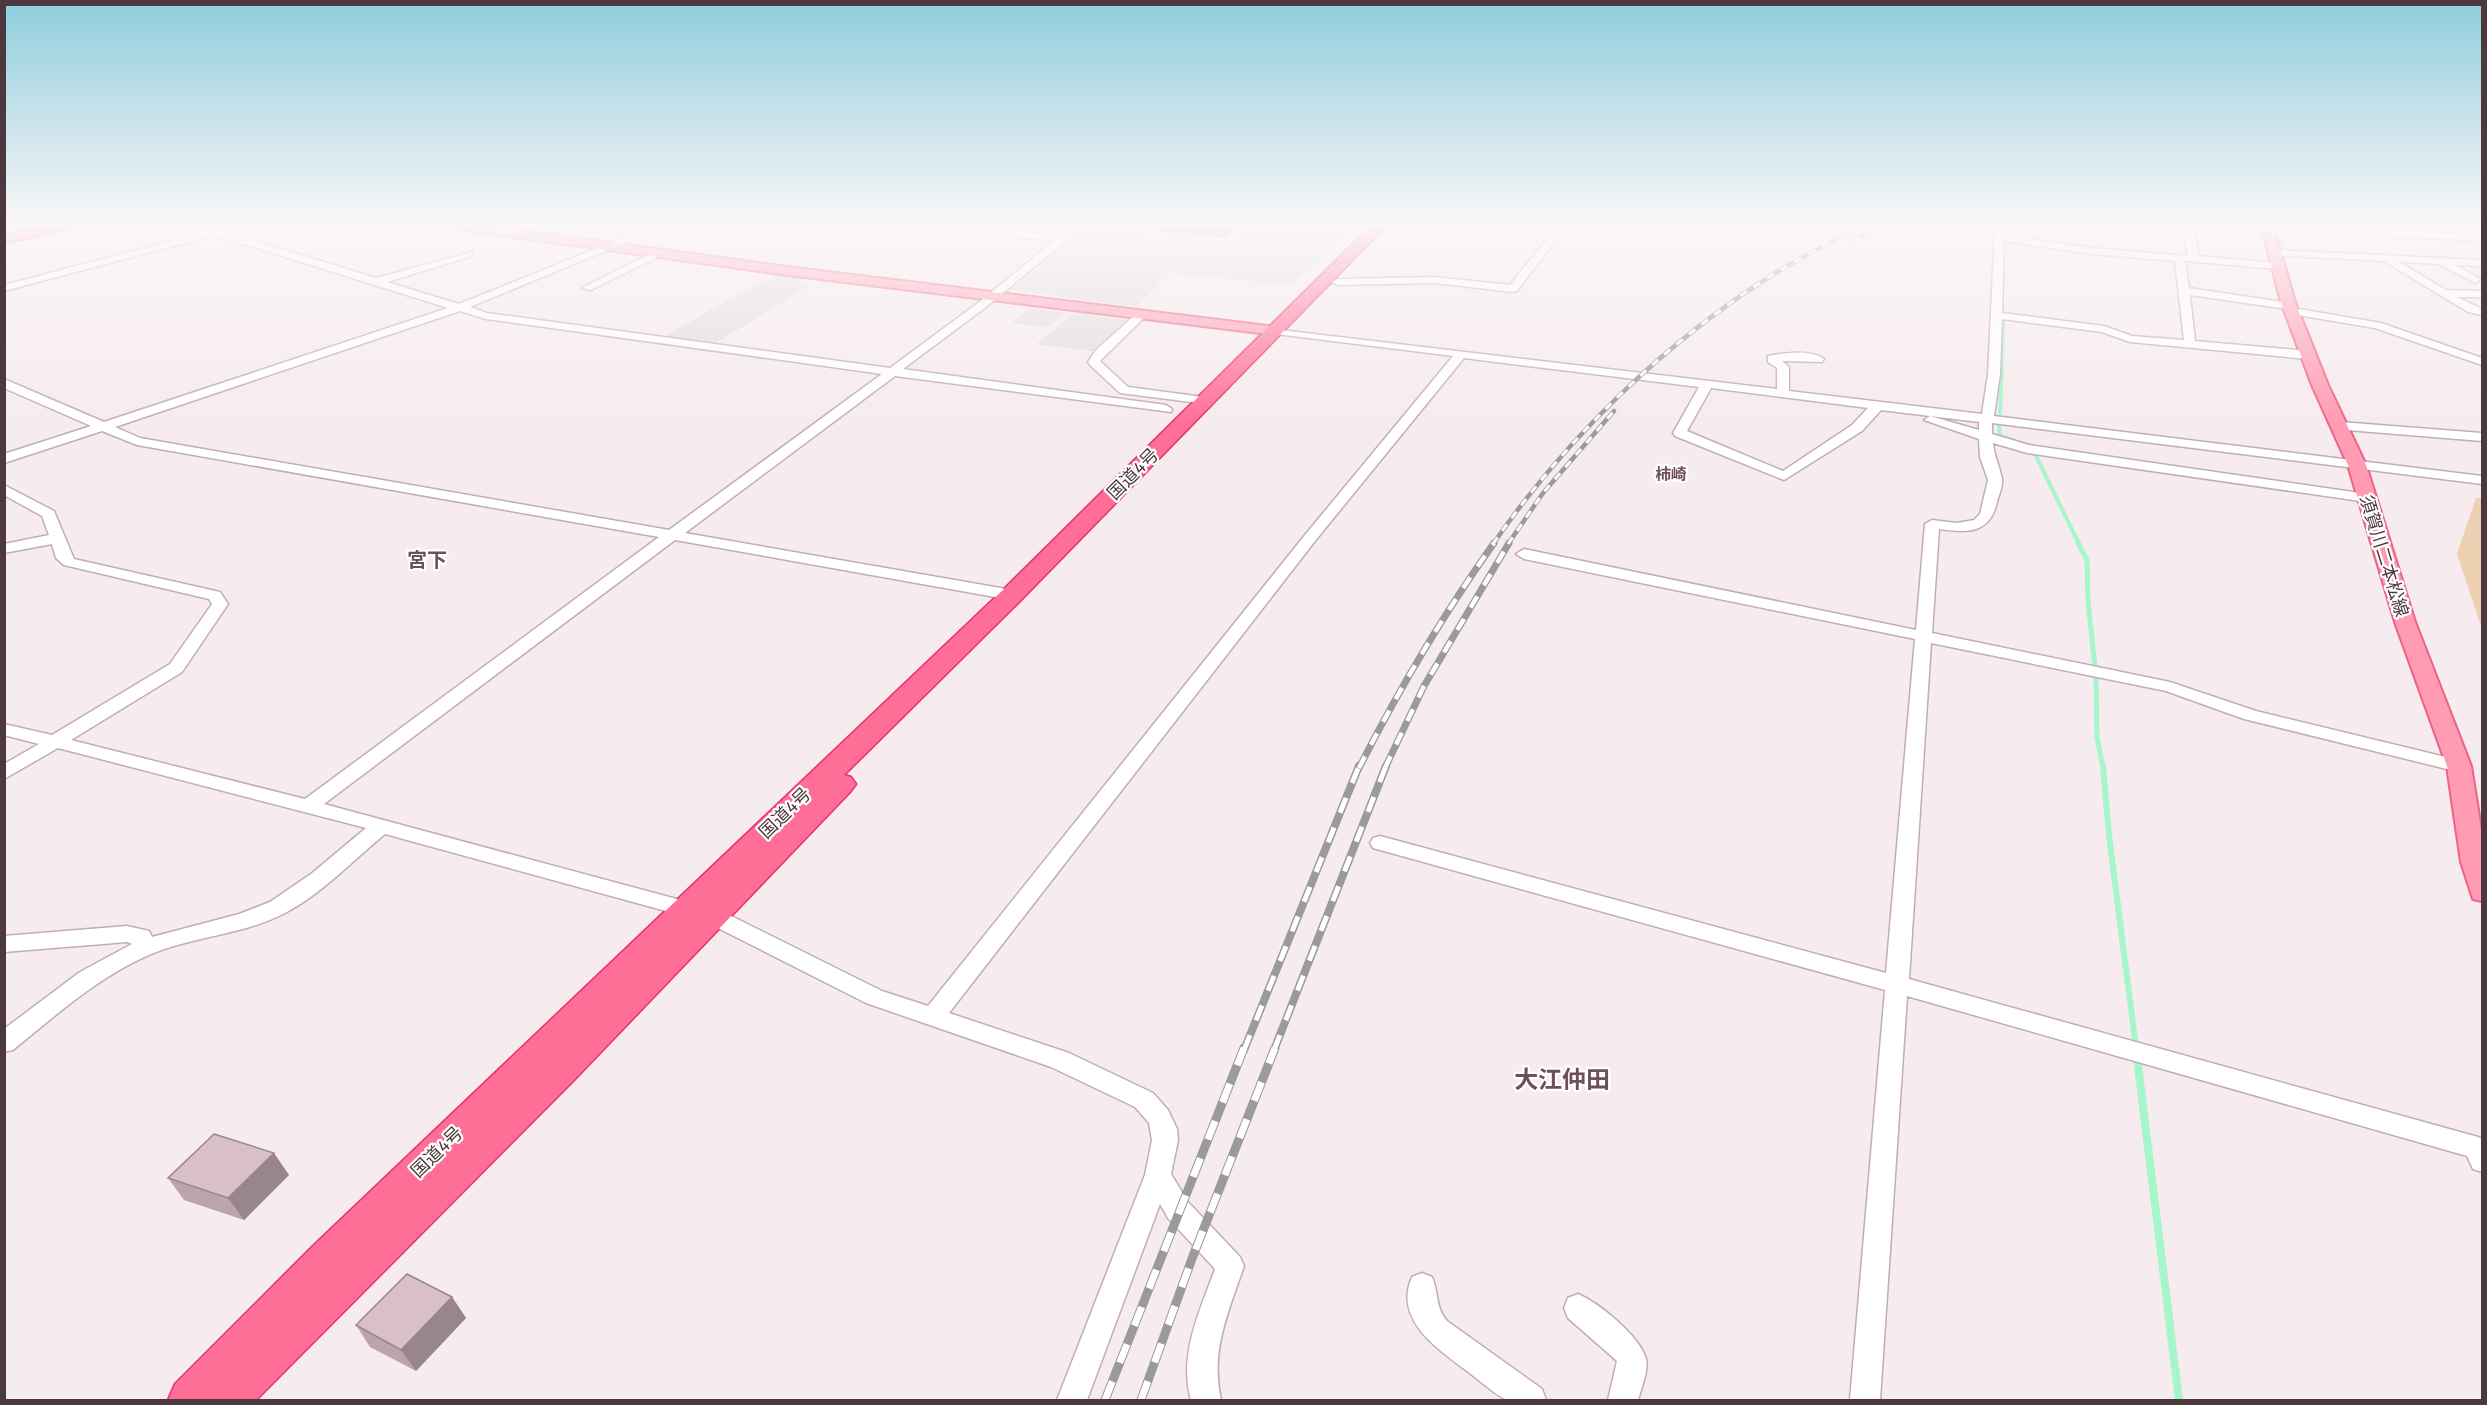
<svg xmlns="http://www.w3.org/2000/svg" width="2487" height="1405" viewBox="0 0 2487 1405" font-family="'Fira Sans','Noto Sans JP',sans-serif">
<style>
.green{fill:#edcfb2}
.parking{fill:#e2dcde}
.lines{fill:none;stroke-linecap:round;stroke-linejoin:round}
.stream-far4{stroke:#a5f6ca;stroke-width:3}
.stream-far3{stroke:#a5f6ca;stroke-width:4}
.stream-far2{stroke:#a5f6ca;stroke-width:5}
.stream-far1{stroke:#a5f6ca;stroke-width:6}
.stream{stroke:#a5f6ca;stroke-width:8}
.minor-casing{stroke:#c3adb3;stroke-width:3}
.major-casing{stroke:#ed6386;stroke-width:4}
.highway-casing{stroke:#e9326d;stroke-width:3}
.minor{fill:#fff;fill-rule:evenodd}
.major{fill:#ff9cb3;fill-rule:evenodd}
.highway{fill:#ff6e97;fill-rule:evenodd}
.rail-far3-casing{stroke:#9a9a9a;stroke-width:4.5}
.rail-far2-casing{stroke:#9a9a9a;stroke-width:7}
.rail-far1-casing{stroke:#9a9a9a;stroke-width:8}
.rail-casing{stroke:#9a9a9a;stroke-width:9}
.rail-far3{stroke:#fff;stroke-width:3;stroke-dasharray:8;stroke-linecap:butt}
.rail-far2{stroke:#fff;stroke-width:4.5;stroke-dasharray:13;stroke-linecap:butt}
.rail-far1{stroke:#fff;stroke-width:5;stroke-dasharray:16;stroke-linecap:butt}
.rail{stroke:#fff;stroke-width:7;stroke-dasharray:20;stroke-linecap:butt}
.wall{fill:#bba4ac}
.shaded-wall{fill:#98868c}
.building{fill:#d9bfc8;stroke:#98868c;stroke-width:1.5}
.labels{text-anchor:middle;stroke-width:4.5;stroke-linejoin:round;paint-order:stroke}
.far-neighbourhood-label{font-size:16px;font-weight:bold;fill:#704e5a;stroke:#fff}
.street-label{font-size:18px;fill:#4c383f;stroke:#fff}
.neighbourhood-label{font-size:20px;font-weight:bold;fill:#704e5a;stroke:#fff}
.near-neighbourhood-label{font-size:24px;font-weight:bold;fill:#704e5a;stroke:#fff}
</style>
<rect width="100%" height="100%" fill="#f6ebee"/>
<!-- green -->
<path class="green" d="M2476 498H2482V629L2457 554Z"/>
<!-- parking -->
<path class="parking" d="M1247 226H1355L1291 285 1170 273 1136 307 1011 290 1085 229 1231 243Z
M779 275 804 278 796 283 811 285 714 344 664 337 724 302Z
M1029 308 1066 313 1048 327 1012 323Z
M1074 313 1127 320 1092 351 1037 344Z"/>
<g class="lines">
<!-- stream-far4 -->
<path class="stream-far4" d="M2002 367 2004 320"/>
<!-- stream-far3 -->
<path class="stream-far3" d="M2000 413 2002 366
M1999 427 2000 436 2028 446
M2036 456 2079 544"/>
<!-- stream-far2 -->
<path class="stream-far2" d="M2078 543 2087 560 2088 602 2096 677 2097 737 2103 768"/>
<!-- stream-far1 -->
<path class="stream-far1" d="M2103 766 2109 835 2136 1048"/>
<!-- stream -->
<path class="stream" d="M2137 1057 2179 1400"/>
<defs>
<path id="minor" d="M191 226H207L376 278 472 252V256L387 282 459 304 652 226H666L470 307 487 313 890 368 978 303 1054 241 929 226H965L1061 236 1073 226H1084L986 307 903 369 1166 405 1172 409 1171 412 895 376 685 533 1012 590 1018 592 1020 595 1018 598 1012 600 675 540 324 804 721 911 882 991 928 1006 1305 535 1453 356 1276 334 1270 331 1272 329 1777 389V368L1768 362V356C1784 353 1811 349 1824 359L1822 362 1782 361 1789 367V391L1982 414 1988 374 1995 226H2005L2004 235 2092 248 2188 256 2183 226H2193L2199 256 2277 263 2282 266 2277 269 2185 261 2189 288 2289 303 2293 304V308L2381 323 2482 358V365L2375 328 2291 314 2287 313V309L2190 295 2195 341 2308 351 2314 355 2308 359 2130 342 2102 332 2002 319 2000 374 1994 416 2482 476V484L1992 423V434L2029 445 2367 494 2374 498 2367 502 2027 453 1993 443C1994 456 2000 467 2002 479 2003 486 1999 495 1997 502 1990 534 1967 533 1939 529L1932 633 2170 682 2256 711 2466 762 2469 766 2459 772 2244 719 2166 691 1931 643 1909 979 2478 1137 2482 1139V1172L2473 1169 2467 1156 1907 996 1880 1400H1850L1885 990 1373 848 1370 843 1373 838 1380 836 1886 973 1915 639 1524 559 1516 554 1524 549 1916 630 1925 524 1932 520 1957 523 1974 520 1980 514 1988 480 1980 457 1979 439 1924 420 1930 416 1979 430V422L1881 410 1862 431 1784 480 1675 436 1673 433 1699 387 1464 358 1315 541 949 1013 1069 1053 1153 1093 1168 1110 1177 1129 1178 1140 1171 1174 1188 1202 1240 1257 1244 1266C1228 1313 1210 1351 1221 1400H1191C1178 1355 1200 1311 1215 1269L1168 1218 1160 1204 1087 1400H1057L1145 1175 1152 1140 1149 1123 1135 1107 1051 1067 866 1003 706 922 385 834C353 860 323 893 285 913 243 935 194 936 151 954 99 976 56 1015 13 1050L4 1052V1029L80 972 132 944 127 942 4 952V936L127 926 149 931 152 937 239 914 270 902 311 874 366 828 58 748 4 779V764L39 744 4 735V724L52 735 170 664 212 604 209 599 64 565 56 558 52 544 4 553V544L49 535 42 516 4 495V485L54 511 74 559 220 592 228 604 182 672 71 740 305 799 659 537 137 445 102 431 4 463V454L91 426 4 388V379L104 422 448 308 215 235 4 291V285L205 232ZM2004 241 2092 254 2175 261 2184 340 2132 336 2104 326 2002 313ZM460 311 486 319 882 374 669 530 140 438 115 427ZM1711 388 1868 408 1852 425 1783 471 1687 431Z
M503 226H517L501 234H495V230Z
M1557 226H1567L1517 291 1513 292 1435 283 1337 285 1332 282 1337 279 1435 277 1510 285Z
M1773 226H1842L1824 234Z
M2247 226H2311L2482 235V241L2252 229Z
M2274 250 2482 260V266L2455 265 2479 278 2480 280 2475 283 2439 264 2399 262 2446 290 2482 291V297H2457L2482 309V315L2468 312 2384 261 2270 255 2269 253Z
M656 251 661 254 660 256 591 290 582 288Z
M1137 313 1147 315 1100 361 1128 387 1203 397 1209 401 1207 404 1120 393 1090 365 1088 362 1095 351Z
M2340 422 2482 433V441L2335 429V423Z
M1422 1273 1432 1277C1439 1293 1435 1307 1447 1321L1542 1389 1546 1400C1535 1400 1514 1404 1505 1399 1492 1392 1479 1380 1467 1371 1438 1349 1393 1320 1412 1277Z
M1578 1294C1599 1303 1640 1336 1646 1359 1649 1370 1641 1389 1638 1400H1608L1617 1361 1568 1318 1564 1308 1568 1298Z"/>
<path id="major" d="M457 226H490L788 267 1276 327 1283 331 1276 335 788 275 463 230Z
M2258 226H2270L2276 236 2295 302 2328 385 2366 465 2415 622 2471 766 2482 835V901L2473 899 2461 862 2447 766 2395 622 2348 465 2312 385 2281 302 2264 236Z"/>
<path id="highway" d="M44 226H72L70 229 4 243V235Z
M1371 226H1386L1021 600 844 775 851 777 856 784 851 791 575 1079 256 1400H168L175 1384 315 1244 1003 590Z"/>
</defs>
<!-- minor casing -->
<use href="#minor" class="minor-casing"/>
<!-- major casing -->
<use href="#major" class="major-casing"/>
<!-- highway casing -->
<use href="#highway" class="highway-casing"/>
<!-- minor -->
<use href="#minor" class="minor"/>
<!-- major -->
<use href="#major" class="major"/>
<!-- highway -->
<use href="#highway" class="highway"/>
<defs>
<path id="rail-far3" d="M1852 241 1882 226
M1493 544C1567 437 1666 341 1777 272 1804 256 1833 241 1861 226
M1508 544 1543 493 1614 411"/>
<path id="rail-far2" d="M1359 768C1399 689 1443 615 1494 543
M1385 768 1424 686 1509 543"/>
<path id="rail-far1" d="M1244 1050 1359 766
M1274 1050 1386 766"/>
<path id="rail" d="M1105 1400 1244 1048
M1141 1400 1193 1256 1275 1048"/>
</defs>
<!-- rail-far3 casing -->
<use href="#rail-far3" class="rail-far3-casing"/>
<!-- rail-far2 casing -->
<use href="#rail-far2" class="rail-far2-casing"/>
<!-- rail-far1 casing -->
<use href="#rail-far1" class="rail-far1-casing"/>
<!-- rail casing -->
<use href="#rail" class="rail-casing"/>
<!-- rail-far3 -->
<use href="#rail-far3" class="rail-far3"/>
<!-- rail-far2 -->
<use href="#rail-far2" class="rail-far2"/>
<!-- rail-far1 -->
<use href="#rail-far1" class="rail-far1"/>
<!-- rail -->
<use href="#rail" class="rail"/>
</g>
<!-- wall -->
<path class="wall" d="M1097 226H1236L1225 238Z
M289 1175 244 1220 184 1200 168 1178Z
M452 1297 466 1318 416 1371 370 1347 356 1325Z"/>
<!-- shaded-wall -->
<path class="shaded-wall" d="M1225 226H1236L1225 238Z
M274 1153 289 1175 244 1220 228 1198Z
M452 1297 466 1318 416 1371 401 1350Z"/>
<!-- building -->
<path class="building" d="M214 1134 274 1153 228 1198 168 1178Z
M407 1274 452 1297 401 1350 356 1325Z"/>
<!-- sky -->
<linearGradient id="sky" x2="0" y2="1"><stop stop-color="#8dcedc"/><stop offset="0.53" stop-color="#fbf6f7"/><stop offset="1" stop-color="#fbf6f7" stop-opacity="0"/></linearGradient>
<rect width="2487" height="423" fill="url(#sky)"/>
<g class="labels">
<!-- far-neighbourhood labels -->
<g class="far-neighbourhood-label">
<text x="1671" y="480">柿崎</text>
</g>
<!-- street labels -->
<g class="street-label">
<text transform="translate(1133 474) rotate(-45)" y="6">国道4号</text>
<text transform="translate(2384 556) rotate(73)" y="6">須賀川二本松線</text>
<text transform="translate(785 813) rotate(-44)" y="6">国道4号</text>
<text transform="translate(437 1152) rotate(-44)" y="6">国道4号</text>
</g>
<!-- neighbourhood labels -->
<g class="neighbourhood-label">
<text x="427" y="567">宮下</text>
</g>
<!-- near-neighbourhood labels -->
<g class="near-neighbourhood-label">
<text x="1562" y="1088">大江仲田</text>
</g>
</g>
<!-- border -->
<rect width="2487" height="1405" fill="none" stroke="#4c383f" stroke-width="12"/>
</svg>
